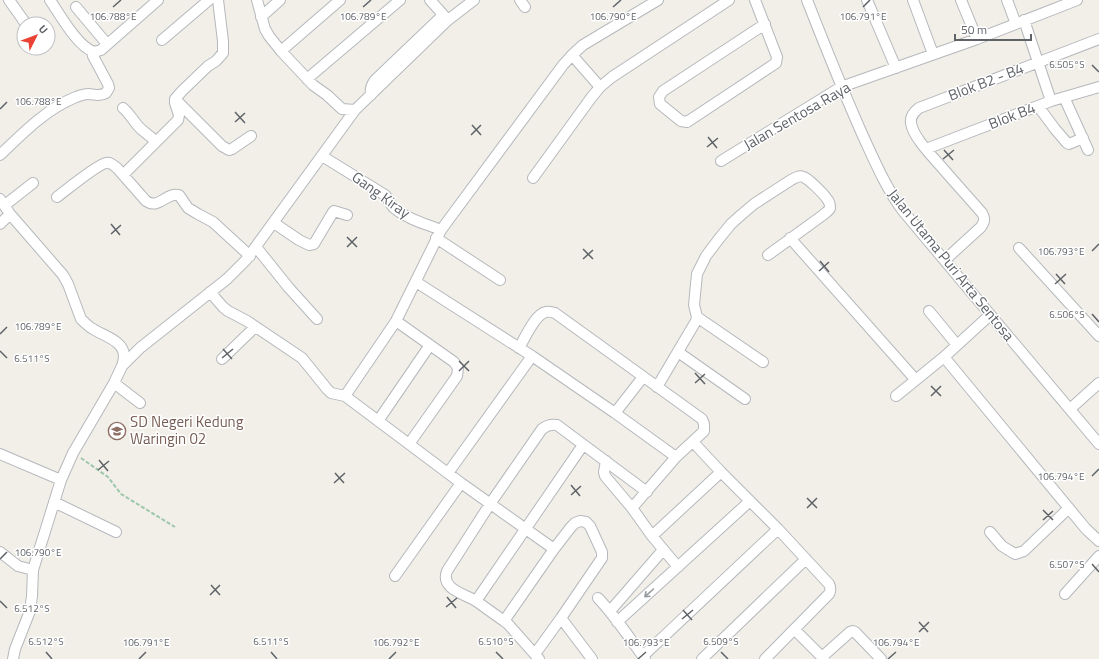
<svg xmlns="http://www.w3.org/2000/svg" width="1099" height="659" viewBox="0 0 1099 659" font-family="'Titillium Web',sans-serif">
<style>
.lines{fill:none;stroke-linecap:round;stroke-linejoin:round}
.minor-casing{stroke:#b5b8bc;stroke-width:12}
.path{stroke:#9cc7a9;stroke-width:2;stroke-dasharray:4 2;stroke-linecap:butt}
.minor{stroke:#fff;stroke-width:10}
.oneway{stroke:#979a9d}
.ticks{fill:none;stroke:#5f6368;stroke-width:1.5}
.labels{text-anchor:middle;stroke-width:3;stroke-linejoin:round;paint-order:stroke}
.street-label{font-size:15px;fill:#5f6368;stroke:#fff}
.education-label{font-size:15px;fill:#785e54;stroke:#fff;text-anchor:start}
.ticks-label{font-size:10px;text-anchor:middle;fill:#5f6368;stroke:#fff;stroke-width:3;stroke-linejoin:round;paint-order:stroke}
</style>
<rect width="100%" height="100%" fill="#f1efe8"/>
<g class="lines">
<defs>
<path id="minor" d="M9 0 26 24
M50 0C60 15 78 47 94 52
M257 0 265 29 269 36 281 51 313 85 327 95 342 109 355 110
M430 0 447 19
M520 0 525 7
M755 0 777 57 776 63 687 122 681 121 660 104 659 97 663 91 765 24
M807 0C825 46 843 91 863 136 875 162 886 188 903 211L1099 444
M867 0 896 68
M913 0 933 54
M961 0 977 39
M1007 0 1016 24
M76 7 107 44
M261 17 280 0
M1024 20 1051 101
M162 40 209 0
M281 51 340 0
M94 52 101 50 158 0
M572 55 600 87
M307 79 400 0
M371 95C370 89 371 85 375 80L443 15
M1064 97 1088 150
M175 99 222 146 229 150 232 149 251 136
M1038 106 1055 129 1067 143 1069 144 1083 138
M123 108C129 113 133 120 138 126 144 133 150 135 156 142
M926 149 1051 101 1099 87
M0 155C23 133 46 109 76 97 79 96 84 94 88 94 95 94 99 97 106 93L109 88 108 84 93 56 94 52
M322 156 385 195C389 199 390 204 394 208 407 219 426 224 441 230
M721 161 841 87 977 39 1077 0
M123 175 178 120 179 115 175 103V99L182 91 208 66 216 61 223 53V41L218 0
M533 178 591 98 600 87 612 77 729 0
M57 197C65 191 98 164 106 163 110 162 113 165 117 168L146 201C159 210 166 192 179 195L188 208 198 214 213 222 250 256
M0 199 10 214 63 275 68 284 81 319C85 323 89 327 93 329 104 336 124 341 124 356 124 359 123 363 122 366
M5 205 33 183
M274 223 299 240 309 245 314 244 333 212 334 211 347 215
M0 224 10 214
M436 238 500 280
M790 238 915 379
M256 247 289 288 317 319
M1019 248 1099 336
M945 260 981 227C985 221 985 218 982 213 970 199 957 185 945 171 935 159 913 138 911 123 910 116 914 112 919 108L1099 39
M416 282 532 356 615 413 676 457
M210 292 223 307 228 311 247 321 302 358 327 389 331 393 345 396
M929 311 957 345
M697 317 763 362
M396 321 454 362 458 368 457 376 409 444
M519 348C525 338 535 314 546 312 549 311 552 312 555 313L702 419 704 424V431L676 457 632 508
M678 352 745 399
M944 357 1086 529 1099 541
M222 359 255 327
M114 383 140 403
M657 387 696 321 697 317 694 305 697 274 706 256 718 240 731 224 741 215 754 204 791 180C795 178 799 175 803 177 808 178 824 194 827 199 829 201 830 205 830 208 829 211 825 213 823 215L768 255
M896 396 944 357 990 315
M1070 409 1099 383
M615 413 643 377
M378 421 430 345
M693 442 721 472 778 529 829 584C831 588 831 590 829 594L765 659
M583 445 476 601C465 594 440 589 447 571L490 504 542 429C547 425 551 424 557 425L647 492
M0 454 61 480
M606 461 604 472 605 476 632 508 652 536 678 567
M448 473 532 356
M54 502 116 532
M990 532 1002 546 1015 554 1024 551 1069 508
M652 536 721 472
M554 549 461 483 345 396 396 321 441 230 563 65 572 55 583 45 658 0
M0 552 18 566 33 570
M395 576 461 483
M1065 594 1099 556
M598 598C616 617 630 639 645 659
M476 601 504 621
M610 611 663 550
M561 618 592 659
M617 622 750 501
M795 630 824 659
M535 654 561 618 602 558V552L590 526 586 522 580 521 575 523 571 527 554 549 504 621 508 624 539 659
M643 656 778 529
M822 657 850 632 853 631 855 632 881 659
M13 659 15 649 30 611 32 596 33 570 61 480 73 453 114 383 122 366 140 348 227 279 246 260 355 110 448 20 474 0
M702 659 806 559"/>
</defs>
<!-- minor casing -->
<use href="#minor" class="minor-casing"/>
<!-- path -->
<path class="path" d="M81 458 108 477 121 494 175 527"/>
<!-- minor -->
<use href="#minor" class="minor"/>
</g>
<!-- one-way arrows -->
<defs><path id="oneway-shaft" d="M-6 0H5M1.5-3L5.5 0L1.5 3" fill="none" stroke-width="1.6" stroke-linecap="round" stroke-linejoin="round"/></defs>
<use class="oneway" href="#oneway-shaft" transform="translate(649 593) rotate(138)"/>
<!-- ticks -->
<path class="ticks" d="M113 7 121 0M363 7 371 0M613 7 621 0M863 7 870 0M1092 65 1099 72M0 109 7 102M235 112 245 123M235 122 245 113M472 125 481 135M471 135 481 125M708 137 717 148M707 147 718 138M944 150 953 160M943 159 954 150M111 224 120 235M111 234 121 225M347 237 357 247M347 247 357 237M583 249 593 259M1092 251 1099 244M583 259 593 250M820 261 829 272M819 271 829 262M1056 274 1065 284M1055 284 1066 274M1092 314 1099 322M0 334 7 327M223 349 232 359M0 351 7 358M222 358 233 349M459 361 469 371M459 371 469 361M695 373 705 384M695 383 705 374M931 386 941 396M931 396 941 386M99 460 108 471M98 470 109 461M335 473 344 483M1092 476 1099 469M334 483 345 473M571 485 580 496M571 495 581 486M807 498 817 508M807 508 817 498M1043 510 1053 520M1043 520 1053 511M0 559 7 552M1092 564 1099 572M211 585 220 595M210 595 220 585M447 597 456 608M0 601 7 608M446 607 457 598M683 610 692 620M682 619 693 610M919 622 928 632M919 632 929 622M46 652 52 659M271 652 277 659M496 652 503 659M721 652 728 659M139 659 146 652M389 659 396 652M638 659 646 652M888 659 896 652"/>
<!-- icons -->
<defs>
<symbol id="school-ring" viewBox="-11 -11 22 22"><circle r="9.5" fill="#fff" stroke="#8d6e63" stroke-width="1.5"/><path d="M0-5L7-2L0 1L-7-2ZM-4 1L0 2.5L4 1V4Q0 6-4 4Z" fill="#8d6e63"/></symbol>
</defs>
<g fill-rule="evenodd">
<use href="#school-ring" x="107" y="421" width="20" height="20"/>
</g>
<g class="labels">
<!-- street labels -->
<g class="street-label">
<text transform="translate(986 82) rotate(-21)" y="5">Blok B2 - B4</text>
<text transform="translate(797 116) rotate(-30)" y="5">Jalan Sentosa Raya</text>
<text transform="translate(1012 116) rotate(-21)" y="5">Blok B4</text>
<text transform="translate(381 195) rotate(36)" y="5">Gang Kiray</text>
<text transform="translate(951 265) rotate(51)" y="5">Jalan Utama Puri Arta Sentosa</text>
</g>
<!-- education labels -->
<g class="education-label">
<text x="130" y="427">SD Negeri Kedung<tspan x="130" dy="17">Waringin 02</tspan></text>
</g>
</g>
<g class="ticks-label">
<text x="113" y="20">106.788°E</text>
<text x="363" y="20">106.789°E</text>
<text x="613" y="20">106.790°E</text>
<text x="863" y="20">106.791°E</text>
<text x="1067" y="68">6.505°S</text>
<text x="38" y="105">106.788°E</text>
<text x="1061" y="255">106.793°E</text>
<text x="1067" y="318">6.506°S</text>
<text x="38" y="330">106.789°E</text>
<text x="32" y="362">6.511°S</text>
<text x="1061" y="480">106.794°E</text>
<text x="38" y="556">106.790°E</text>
<text x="1067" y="568">6.507°S</text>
<text x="32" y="612">6.512°S</text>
<text x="46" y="645">6.512°S</text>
<text x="271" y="645">6.511°S</text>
<text x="496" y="645">6.510°S</text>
<text x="721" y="645">6.509°S</text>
<text x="146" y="646">106.791°E</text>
<text x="396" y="646">106.792°E</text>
<text x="646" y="646">106.793°E</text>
<text x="896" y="646">106.794°E</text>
</g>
<!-- north arrow -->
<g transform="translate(36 36) rotate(48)"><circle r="19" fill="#ffffff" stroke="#bfc1c3"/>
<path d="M0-3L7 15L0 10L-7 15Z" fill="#ea4335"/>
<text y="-6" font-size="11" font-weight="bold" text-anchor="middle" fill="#5f6368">U</text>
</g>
<!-- scale -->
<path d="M955 34v6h76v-6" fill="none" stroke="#5f6368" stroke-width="2"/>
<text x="961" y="34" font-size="12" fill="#5f6368" stroke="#ffffff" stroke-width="3" paint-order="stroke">50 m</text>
</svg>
